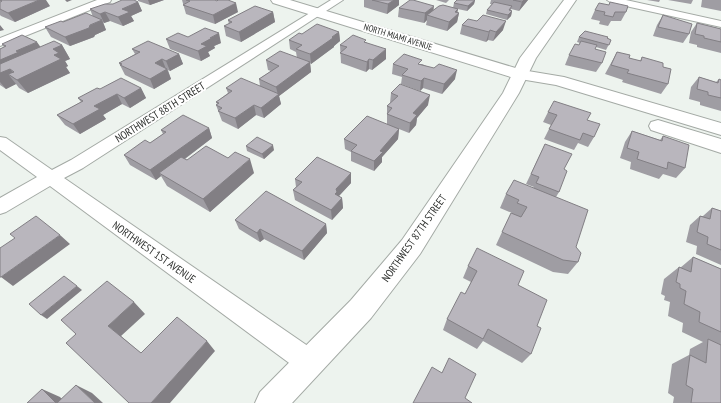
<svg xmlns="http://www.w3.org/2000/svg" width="721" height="403" viewBox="0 0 721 403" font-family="'PT Sans Narrow',sans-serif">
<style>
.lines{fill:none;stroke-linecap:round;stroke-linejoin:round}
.minor-casing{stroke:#a4aaa5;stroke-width:2}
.tertiary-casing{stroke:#a4aaa5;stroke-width:2}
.secondary-casing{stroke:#a4aaa5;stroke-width:2}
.minor{fill:#fff;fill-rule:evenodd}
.tertiary{fill:#fff;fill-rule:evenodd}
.secondary{fill:#fff;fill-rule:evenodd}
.wall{fill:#9f9da3}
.shaded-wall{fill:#827f84}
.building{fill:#b9b6bd;stroke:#827f84}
.labels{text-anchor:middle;stroke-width:4;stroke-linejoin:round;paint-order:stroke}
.far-street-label{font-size:9px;fill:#2e302e;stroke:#fff}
.street-label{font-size:11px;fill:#2e302e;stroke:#fff}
</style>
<rect width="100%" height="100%" fill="#edf3ee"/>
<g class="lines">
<defs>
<path id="minor" d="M97 0H111L110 2 0 46V38Z
M331 0H343L83 168 64 178 318 353 321 362 318 371 309 374 300 371 50 186 6 212 0 214V198L37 177 0 150V137L6 138 52 170 71 160Z
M607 0H626L721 21V27L612 3Z"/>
<path id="tertiary" d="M564 0H576L536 58 519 93 420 254 371 318 292 403H255L260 392 351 300 402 240 503 93 520 58Z"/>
<path id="secondary" d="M271 0H290L522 70 564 77 721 123V135L556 85 514 78 273 3Z
M658 120 721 139V153L651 130 649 126 651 122Z"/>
</defs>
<!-- minor casing -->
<use href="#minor" class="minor-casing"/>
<!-- tertiary casing -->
<use href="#tertiary" class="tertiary-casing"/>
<!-- secondary casing -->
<use href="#secondary" class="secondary-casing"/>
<!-- minor -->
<use href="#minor" class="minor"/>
<!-- tertiary -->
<use href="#tertiary" class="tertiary"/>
<!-- secondary -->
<use href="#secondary" class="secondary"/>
</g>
<!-- wall -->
<path class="wall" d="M0 0 50 6 15 22 1 16 0 15V2H1Z
M138 0H164L150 5 138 1Z
M182 0H215L238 12 215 24 186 14Z
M364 0H399V5L387 14 364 7Z
M436 0H449L446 3Z
M457 0H475L474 4 467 11 453 8 454 3Z
M491 0H528L519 11 511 9V10L512 11 511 16 507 20 486 14 487 10 492 4H490Z
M647 0H660L659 2Z
M668 0H693L691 4Z
M702 0H721V11L701 7Z
M138 2 142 11 131 16 134 21 123 26 110 21 104 23 103 22 106 30 95 35 94 37 70 46 51 37 45 27 93 17 90 9 113 4Z
M399 8 434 10 458 9 457 12 459 13 457 22 447 31 426 25 427 20 424 23 398 17Z
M595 10 626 12 621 21H611L608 26 599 24 600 21 591 19Z
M273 12 275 22 241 42 226 36 224 26 229 24 228 20Z
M663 15 689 34 683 43 653 36 657 25Z
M477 21 503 30 493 41 488 40 486 42 460 34 462 25Z
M697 23 721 29V53L697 47V45L689 43 691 32Z
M339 32 340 41 334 46V47L311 64 310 63 311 72 279 96 281 104 264 118 256 115 238 129 222 121 216 105 217 104 216 102 228 93 226 88 260 86 259 79 271 71 268 70 266 60 297 58 296 52 290 49 289 40 302 34Z
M188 37 221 43 214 46 215 48 208 52 210 56 201 61 170 49 166 39Z
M579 37 607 38 611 40 606 50 596 47 595 49 602 63 596 72 565 65 569 55 579 45 580 43 577 42Z
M366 42 386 59 372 70 369 69 366 72 341 63 340 45Z
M2 44 40 47 62 45 70 59 65 61 68 66 66 67 70 73 28 93 19 88 16 84 6 89 0 85V49L4 47Z
M132 49 179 54 183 64 170 71 168 70 171 79 154 89 125 75 119 63 135 54Z
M617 52 629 58 640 61 642 57 663 67 668 84 661 94 622 82 623 80 605 74Z
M393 64H422L455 79 442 94 423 88 420 91 401 84 402 77 392 74Z
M699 77 716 82 719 79 721 80V111L700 105V102L689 99 691 87Z
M141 88 146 98 130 108 122 104 103 115 106 119 80 134 65 125 57 115 81 102 78 98 100 89Z
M391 93 428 105 417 118 416 125 409 133 399 129 398 139 382 157V162L374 171 351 161V152L345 149 344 139 387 124V106L390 103Z
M548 112 587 120 594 137 588 147 578 143 574 150 544 139 551 125 543 122Z
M209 128 212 138 185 159 187 160 254 173 210 212 167 186 161 176 156 180 130 165 124 155 150 143 163 134 161 130Z
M632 131 660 140 663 136 685 168 676 178 663 174 659 179 630 169 631 162 620 158 625 142Z
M545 144 564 169 559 192 556 197 576 247 578 262 568 274 553 272 496 245 502 232 512 213 500 208 506 194 533 188 534 187 526 184Z
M246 146 274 150 264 159 247 151Z
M295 179 351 183 339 196 342 198 343 208 332 220 295 200 293 190 296 187Z
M712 208 721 211V265L696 254 697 246 686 242 690 225 700 216H703Z
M235 220 326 224 327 233 304 260 264 239 260 242 239 229Z
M693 257 721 269V403H673L674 397 668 393 672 364 689 355 690 349 703 342 682 332 683 323 668 316 670 302 664 300 665 296 661 294 664 279 679 267 680 268Z
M468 266 518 285 537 326 531 354 522 363 483 341 477 349 443 330 447 319 465 294 471 282 463 278Z"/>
<!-- shaded-wall -->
<path class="shaded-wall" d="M39 0H46L50 6 15 22 8 13Z
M65 0H72L67 2Z
M148 0H164L150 5Z
M394 0H399V5L387 14 388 4Z
M475 0 474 4 467 11 468 6Z
M524 0H528L519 11 522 2Z
M138 2 142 11 131 16 134 21 123 26 118 17 122 9Z
M236 3 238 12 215 24 213 15Z
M434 6 433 15H427V20L424 23 425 13Z
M458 9 457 15 459 13 457 22 447 31 449 22 455 12Z
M512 11 511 16 507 20 508 15Z
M105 12 110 21 104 23 100 14Z
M273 12 275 22 241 42 239 32Z
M102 20 106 30 95 35 94 37 70 46 65 37Z
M506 21 503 30 493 41 496 32Z
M0 25 4 30 0 31Z
M490 30 488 40 486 42 489 32Z
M339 32 340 41 334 46V47L311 64 310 54Z
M219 33 221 43 214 46 215 48 208 52 210 56 201 61 198 51 201 44 210 38Z
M37 42 44 52 10 69 18 79 54 55 53 49 62 45 70 59 65 61 68 66 66 67 70 73 28 93 17 80 8 74 16 84 6 89 0 82V60L16 51Z
M386 49V59L372 70 373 60Z
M179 54 183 64 170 71 166 61Z
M162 59 166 69 155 63Z
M369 59V69L366 72 367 62Z
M310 62 311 72 279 96 281 104 264 118 261 108 278 95 276 87Z
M167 69 171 79 154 89 150 79Z
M457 70 455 79 442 94 444 84Z
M424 78 423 88 420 91 421 81Z
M141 88 146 98 130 108 124 98Z
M117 94 122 104 103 115 106 119 80 134 73 124 94 106Z
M430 95 428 105 417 118 416 125 409 133 410 123 413 113Z
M254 105 256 115 238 129 235 118Z
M209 128 212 138 163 175 159 173 161 176 156 180 150 170Z
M399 129 398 139 382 157V162L374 171V161L380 151Z
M273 145 274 150 264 159 262 154Z
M250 159 254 173 210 212 203 199Z
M351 173V183L337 198 335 194 336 189Z
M342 198 343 208 332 220 331 210Z
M326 224 327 233 304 260 302 251Z
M260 229 264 239 260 242 257 233Z
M60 235 70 244 13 286 1 277Z
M77 286 82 290 47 319 41 315Z
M134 302 145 314 121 336 152 363 108 326Z
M207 341 215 351 170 403H151Z
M76 385 92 393 103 403H95Z
M42 389 60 397 66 403H56Z"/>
<!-- building -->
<path class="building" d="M0 0H39L8 13 0 9V2L2 1Z
M122 0H134L138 2 122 9 130 12 118 17 105 12 100 14 90 9 105 4H113Z
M186 0H215L217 1 218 0H228L236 3 213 15 183 5 190 1Z
M372 0H394L388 4Z
M410 0H413L434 6 425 13 399 8Z
M457 0H475L468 6 454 3Z
M513 0H524L522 2Z
M494 2 512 6 509 10 512 11 508 15 487 10Z
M610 2 628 6 626 12H615L613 17 604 15 605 12 595 10 599 3 609 5Z
M443 5 458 9 455 12 459 13 449 22 427 15 439 6Z
M255 6 273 12 239 32 224 26 232 22 228 20Z
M86 13 102 20 90 25 89 28 65 37 45 27 61 21 63 22Z
M483 15 506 21 496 32 490 30 489 32 462 25 468 19 477 21Z
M663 15 692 24 689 34 658 27Z
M697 23 721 29V42L704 38V36L695 34Z
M317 24 339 32 332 37 333 38 310 54 296 49 302 45 289 40 299 33 302 34Z
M205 28 219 33 210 38H212L201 44 207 46 198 51 166 39 178 33 188 37Z
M585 31 608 37 607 38 611 40 609 45 579 37Z
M22 35 37 42 16 51 19 52 0 60V49L6 46 2 44Z
M353 35 366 40 364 42 386 49 373 60 369 59 367 62 340 53 347 47 340 45Z
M54 41 62 45 53 49 59 53 54 55 61 59 17 80 8 74 14 72 10 69 0 73V64Z
M148 41 179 54 166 61 162 59 155 63 167 69 150 79 120 65 122 64 119 63 140 52 132 49Z
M581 41 597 45 595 49 606 52 602 63 569 55 575 44 579 45Z
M280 51 310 62 276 87 259 79 279 66 266 60Z
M617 52 630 55 629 58 641 61 642 57 663 63V67L671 69 668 84 627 73 629 70 611 65Z
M404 54 422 60 418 64 434 68 439 64 457 70 444 84 424 78 421 81 402 75 408 69 393 64Z
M699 77 718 83 719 79 721 80V98L708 95V92L697 89Z
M121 78 141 88 124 98 117 94 94 106 100 109 73 124 57 115 83 101 78 98 97 88 100 89Z
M241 78 279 94 261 108 254 105 235 118 218 111 222 108 216 105 219 103 216 102 232 91 226 88Z
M400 84 430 95 413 113 417 115 410 123 387 114 392 108 387 106 398 96 391 93Z
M554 101 591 113 587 120 600 124 594 137 583 133 580 140 549 129 557 115 548 112Z
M183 115 209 128 150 170 124 155 145 140 150 143 166 132 161 130Z
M367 116 399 129 380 151 383 152 374 161 351 151 357 145 344 139Z
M632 131 662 141 663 136 689 145 685 168 668 162 667 169 637 159 639 152 627 148Z
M257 137 273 145 262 154 246 146Z
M545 144 572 154 564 169 567 171 559 192 536 183 539 177 531 174Z
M206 146 228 158 235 152 250 159 203 199 159 173 181 157 187 160Z
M317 157 351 173 336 189 337 192 335 194 342 198 331 210 293 190 302 182 295 179Z
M514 180 588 210 576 247 581 253 578 262 563 260 502 232 511 213 521 217 527 207 517 203 519 200 506 194Z
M266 191 326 224 302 251 260 229 257 233 235 220Z
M712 208 721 211V250L707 244 708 237 697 232 700 216 710 219Z
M36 216 60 235 1 277H0V248L15 238 10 234Z
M477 248 524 271 518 285 547 300 537 326 541 328 531 354 488 329 483 339 447 319 461 292 465 294 477 271 468 266Z
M693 257 721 269V332L699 322 700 312 684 304 686 291 680 288V284L676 282 679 267 691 272Z
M64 276 77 286 41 315 29 304Z
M107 281 134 302 108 326 141 353 177 317 207 341 151 403H129L66 343 76 334 61 320Z
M708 339 721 345V403H691L693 389 686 385 690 355 706 363Z
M449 358 476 374 465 398 472 403H413L432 367 442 373Z
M76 385 95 403H57Z
M42 389 56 403H27Z"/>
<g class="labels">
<!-- far-street labels -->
<g class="far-street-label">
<text transform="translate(398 37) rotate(17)" y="3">NORTH MIAMI AVENUE</text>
</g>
<!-- street labels -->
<g class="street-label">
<text transform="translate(160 112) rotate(-32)" y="4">NORTHWEST 88TH STREET</text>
<text transform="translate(414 238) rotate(-55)" y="4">NORTHWEST 87TH STREET</text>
<text transform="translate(154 252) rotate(35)" y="4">NORTHWEST 1ST AVENUE</text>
</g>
</g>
</svg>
